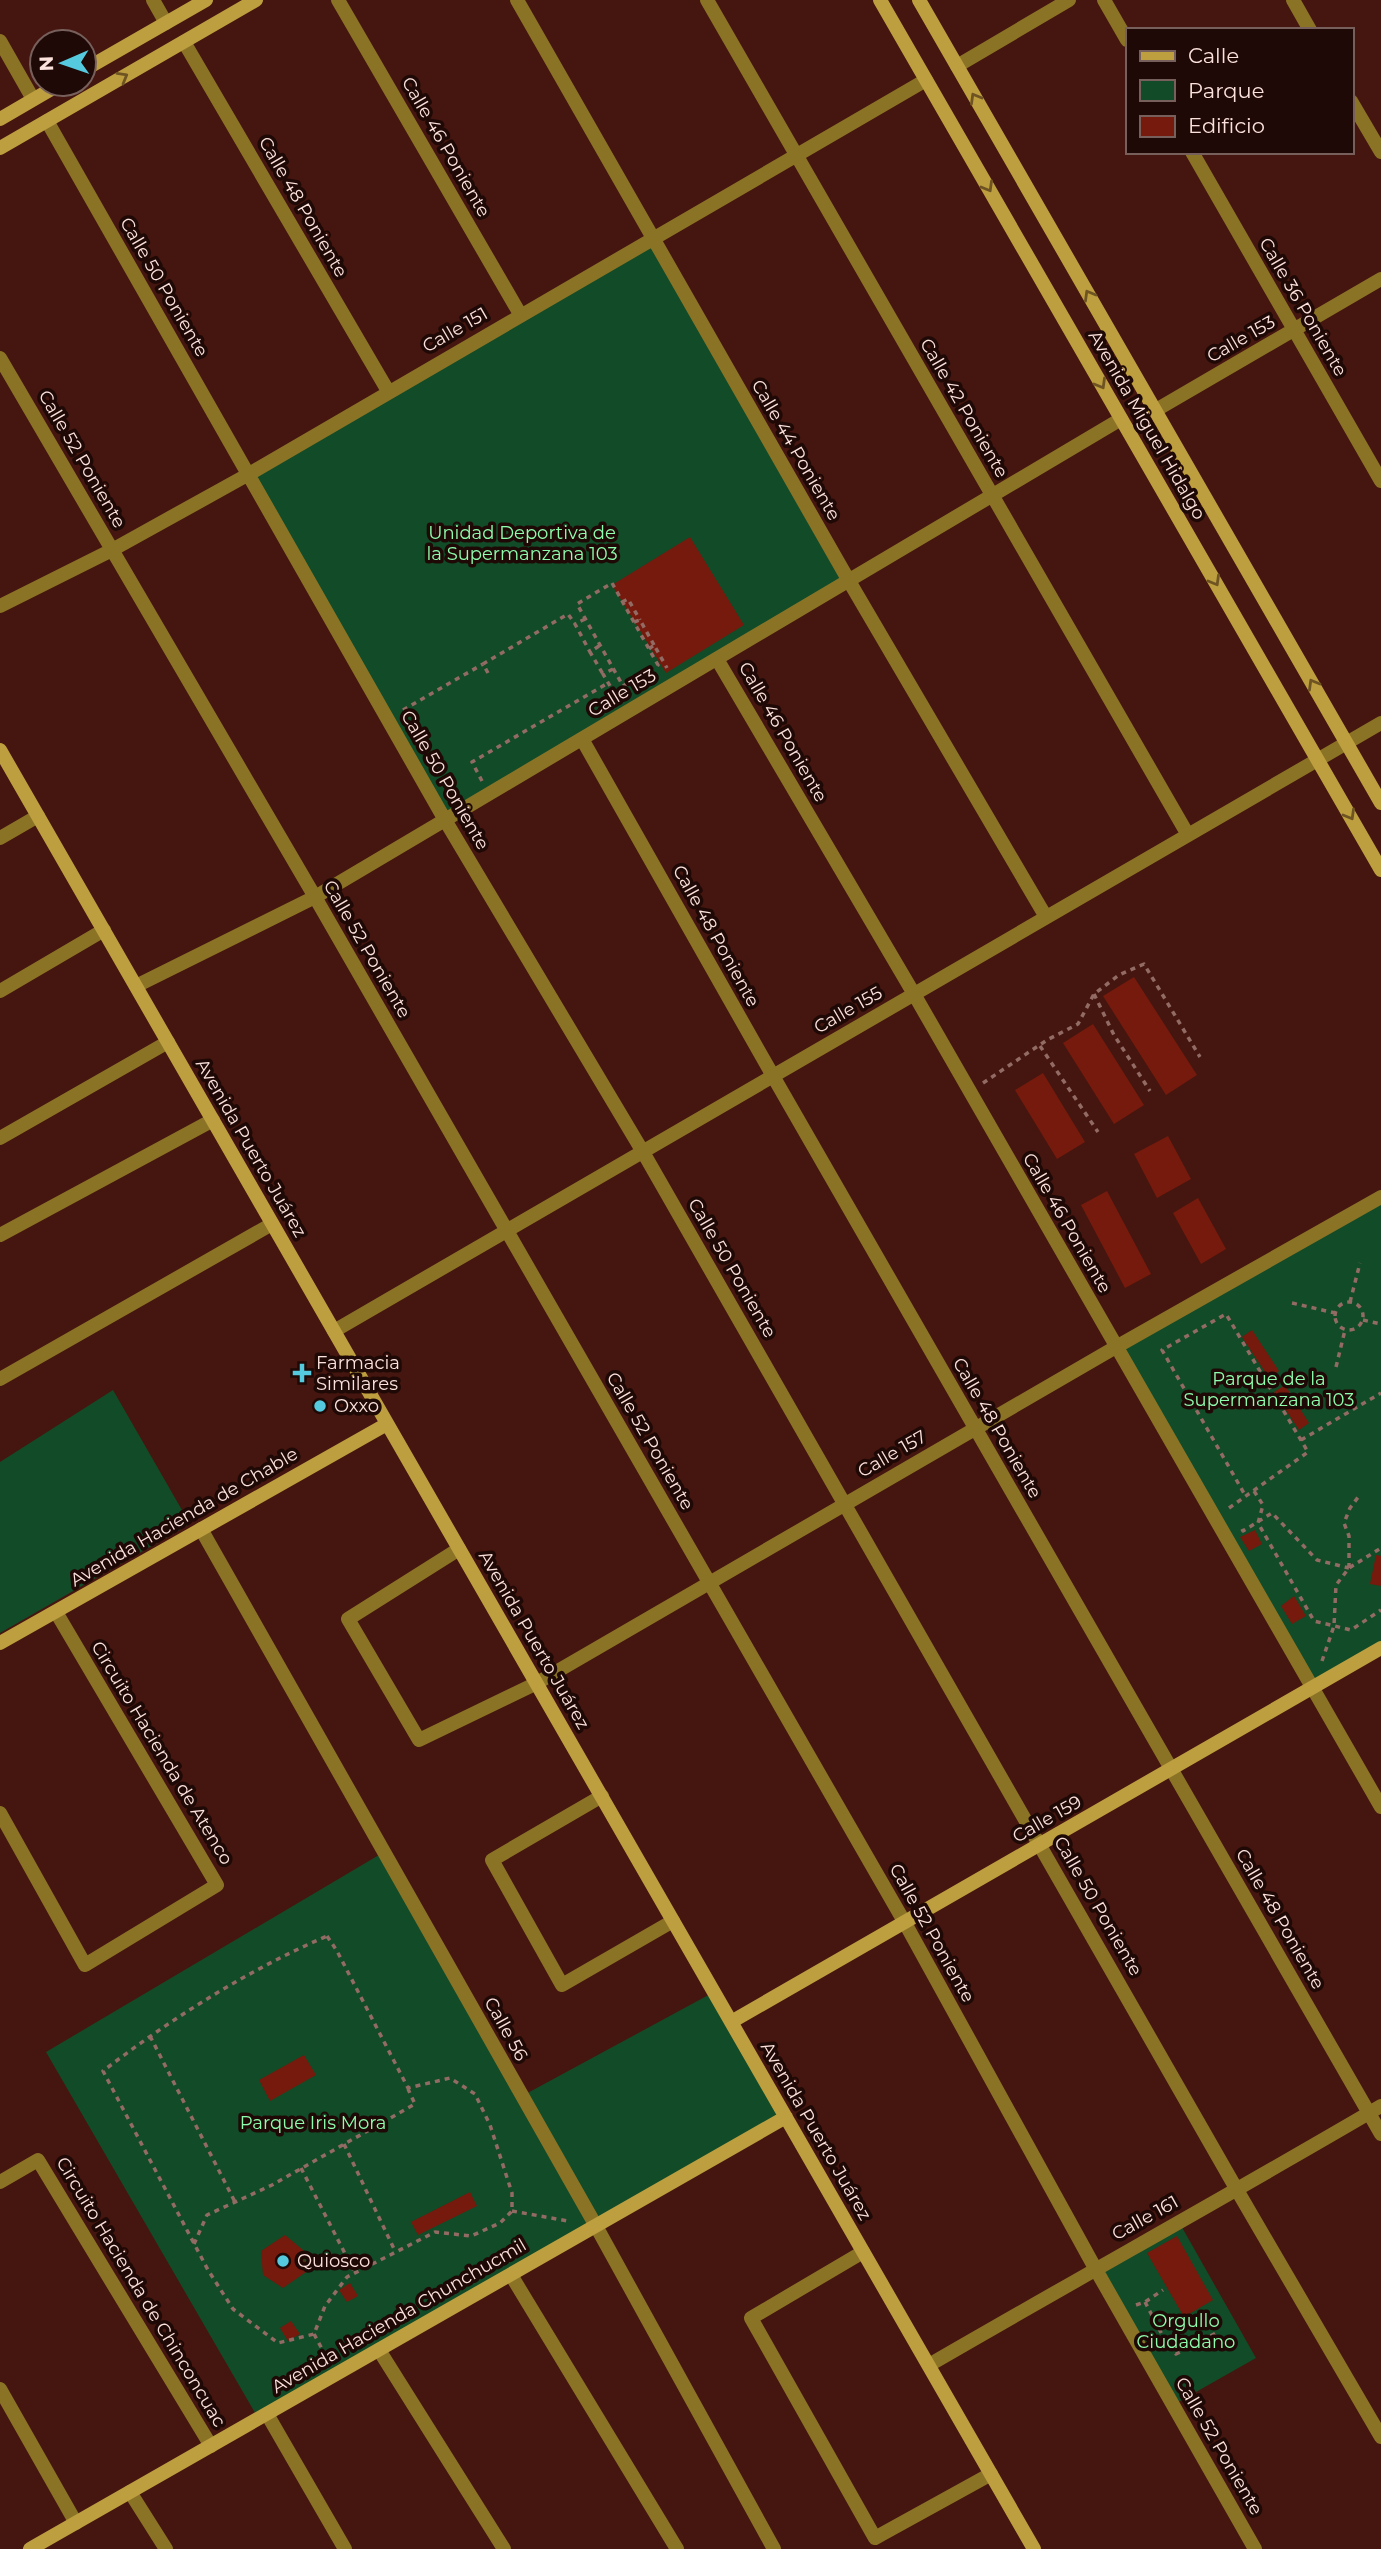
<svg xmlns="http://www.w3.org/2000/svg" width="1381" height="2549" viewBox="0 0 1381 2549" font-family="Montserrat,sans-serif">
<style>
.green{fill:#124b27}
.building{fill:#751a0d}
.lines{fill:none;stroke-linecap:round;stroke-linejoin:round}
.path{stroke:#916b64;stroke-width:3.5;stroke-dasharray:5 5;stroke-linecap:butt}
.street{stroke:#8b7326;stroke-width:14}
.secondary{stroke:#be9f3f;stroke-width:14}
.oneway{stroke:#6e5422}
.poi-dot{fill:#55cadf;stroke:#1e0906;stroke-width:2.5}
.labels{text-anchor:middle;stroke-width:7;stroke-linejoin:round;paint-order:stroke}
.street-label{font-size:18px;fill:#fce2dd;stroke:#1e0906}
.park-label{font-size:18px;fill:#8efdad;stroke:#1e0906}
.poi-label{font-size:18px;fill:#fce2dd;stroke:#1e0906;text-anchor:start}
</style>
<rect width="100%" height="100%" fill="#45160f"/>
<!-- green -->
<path class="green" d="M653 244 843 579 446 813 254 475Z
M1381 1197V1648L1312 1687 1118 1347Z
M113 1390 190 1524 0 1633V1462Z
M384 1852 522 2096 714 1992 786 2117 258 2418 46 2052Z
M1179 2222 1256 2358 1173 2405 1095 2268Z"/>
<!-- building -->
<path class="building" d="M690 537 744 625 666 673 612 585Z
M1134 977 1197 1075 1166 1095 1103 996Z
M1093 1024 1144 1105 1114 1124 1063 1043Z
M1043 1073 1085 1142 1057 1159 1015 1090Z
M1168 1136 1191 1179 1157 1198 1134 1154Z
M1107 1191 1151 1274 1125 1288 1081 1205Z
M1198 1198 1226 1249 1201 1264 1173 1213Z
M1252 1330 1279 1371 1269 1378 1242 1337Z
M1285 1385 1309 1423 1299 1430 1274 1392Z
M1255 1530 1262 1544 1249 1551 1240 1537Z
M1376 1555 1381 1556V1586L1370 1584Z
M1294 1596 1306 1616 1292 1624 1281 1606Z
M304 2055 316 2075 270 2101 259 2080Z
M470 2192 477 2206 418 2235 411 2222Z
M285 2235 303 2250 306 2272 283 2288 263 2275 261 2251Z
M1177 2236 1213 2300 1184 2317 1147 2253Z
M350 2283 358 2296 347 2302 339 2290Z
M291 2321 300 2334 288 2341 280 2328Z"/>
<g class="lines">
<!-- path -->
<path class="path" d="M612 583 658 665 623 686 577 604Z
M622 602 628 599 640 620
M585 619 575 624 590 652
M634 622 640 620 654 645
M599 646 590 652 603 674
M649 649 654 645 667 668
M613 669 603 674 617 698 620 696
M488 673 483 664 568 614 575 624
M403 710 483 664
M482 781 472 762 608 683
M1094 994 1114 1035 1150 1091
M1040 1046 1098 1132
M983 1083 1047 1040 1078 1024 1094 994 1119 975 1144 964 1200 1057
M1335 1316a14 14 0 1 1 28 0a14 14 0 1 1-28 0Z
M1350 1302 1360 1263
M1292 1303 1335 1313
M1363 1320 1381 1324
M1336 1367 1345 1330
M1301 1440 1381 1393
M1254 1491 1263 1505 1258 1523 1314 1621 1351 1630 1381 1610
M1229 1508 1308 1452 1226 1314 1162 1350 1245 1495
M1242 1529 1243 1531 1272 1513 1317 1560 1349 1568
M1349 1568V1536L1344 1523 1350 1508 1359 1496
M1322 1661 1334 1626 1336 1585 1349 1568 1381 1548
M327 1936 337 1951 408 2088 450 2078 475 2094 490 2125 512 2193V2211L500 2223 471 2236 435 2232 347 2277 325 2306 314 2334 278 2343 233 2309 208 2270 103 2071C172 2018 248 1970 327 1936Z
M150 2036 235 2202
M344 2144 395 2251
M301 2168 355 2273
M512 2211 568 2221
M194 2244 207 2215 272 2185 415 2104 408 2089
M1145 2302 1167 2344 1176 2354 1216 2333
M1136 2305 1145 2302 1163 2290
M314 2334 328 2360"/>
<!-- street -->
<path class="street" d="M153 0 166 23
M338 0 520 314
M517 0 849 581 1046 917
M707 0 1188 835
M1104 0 1127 40
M1293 0 1310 30
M0 41 33 99
M184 42 388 391
M957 66 1069 0
M1351 101 1381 152
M47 121 445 820 643 1152 1237 2190 1381 2437
M1192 152 1381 481
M0 358 315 897 905 1923 1095 2268 1255 2549
M1156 410 1381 279
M0 606 112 550 249 474 926 80
M717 659 914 994 1381 1807
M582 739 773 1076 1381 2134
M0 838 38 816
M136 986 315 897 1121 419
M0 991 104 930
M0 1138 168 1042
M0 1235 213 1120
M334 1331 1381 723
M0 1379 272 1224
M201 1529 596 2226 774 2549
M459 1549 348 1619 419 1740 537 1683 1116 1347 1381 1197
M602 1796 492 1860 562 1985 673 1921
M0 1813 85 1965 217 1885 56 1612
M0 2182 38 2160 211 2446
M863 2252 751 2318 875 2538 991 2474
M511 2275 677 2549
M379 2350 504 2549
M929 2365C1079 2278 1231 2194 1381 2106
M0 2389 76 2523
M267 2414 345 2549
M130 2492 166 2549"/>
<!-- secondary -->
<path class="secondary" d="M880 0 1381 870
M919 0 1381 803
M84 70 206 0
M0 119 60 84
M0 148 256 0
M0 750 1034 2549
M0 1643 387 1424
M731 2022 1381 1648
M30 2549 786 2117"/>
</g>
<!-- one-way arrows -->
<defs><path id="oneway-chevron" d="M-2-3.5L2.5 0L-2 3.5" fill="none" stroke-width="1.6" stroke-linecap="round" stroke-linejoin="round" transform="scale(1.75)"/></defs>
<g class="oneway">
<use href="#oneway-chevron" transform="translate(123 77) rotate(-30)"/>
<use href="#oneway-chevron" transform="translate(975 98) rotate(-120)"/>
<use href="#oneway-chevron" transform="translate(988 187) rotate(60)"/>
<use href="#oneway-chevron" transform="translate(1089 295) rotate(-120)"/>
<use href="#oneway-chevron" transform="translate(1101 384) rotate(60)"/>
<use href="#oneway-chevron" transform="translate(1215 581) rotate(60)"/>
<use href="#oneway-chevron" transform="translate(1313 684) rotate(-120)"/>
<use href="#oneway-chevron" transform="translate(1350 815) rotate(60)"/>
</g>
<!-- markers -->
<g class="poi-dot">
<path d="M298.5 1362.5h7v7h7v7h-7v7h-7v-7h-7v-7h7z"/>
<circle cx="320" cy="1406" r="7"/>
<circle cx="283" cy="2261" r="7"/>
</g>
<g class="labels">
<!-- street labels -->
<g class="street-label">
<text transform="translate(446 147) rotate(60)" y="6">Calle 46 Poniente</text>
<text transform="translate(303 207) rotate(60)" y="6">Calle 48 Poniente</text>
<text transform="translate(164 287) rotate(60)" y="6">Calle 50 Poniente</text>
<text transform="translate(1303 307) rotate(60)" y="6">Calle 36 Poniente</text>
<text transform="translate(455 330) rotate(-30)" y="6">Calle 151</text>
<text transform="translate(1241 339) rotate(-30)" y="6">Calle 153</text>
<text transform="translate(964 408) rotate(60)" y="6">Calle 42 Poniente</text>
<text transform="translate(1147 425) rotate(60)" y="6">Avenida Miguel Hidalgo</text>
<text transform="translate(796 450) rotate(60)" y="6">Calle 44 Poniente</text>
<text transform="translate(82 459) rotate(60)" y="6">Calle 52 Poniente</text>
<text transform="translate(622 693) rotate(-31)" y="6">Calle 153</text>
<text transform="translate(783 732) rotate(60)" y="6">Calle 46 Poniente</text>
<text transform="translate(445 780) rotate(60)" y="6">Calle 50 Poniente</text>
<text transform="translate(716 936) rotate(61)" y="6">Calle 48 Poniente</text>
<text transform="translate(367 949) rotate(60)" y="6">Calle 52 Poniente</text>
<text transform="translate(848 1010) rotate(-30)" y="6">Calle 155</text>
<text transform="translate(251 1148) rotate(60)" y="6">Avenida Puerto Juárez</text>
<text transform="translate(1067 1223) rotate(60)" y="6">Calle 46 Poniente</text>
<text transform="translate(732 1268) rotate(60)" y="6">Calle 50 Poniente</text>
<text transform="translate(997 1428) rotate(60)" y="6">Calle 48 Poniente</text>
<text transform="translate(650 1441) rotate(60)" y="6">Calle 52 Poniente</text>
<text transform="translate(892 1454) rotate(-30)" y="6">Calle 157</text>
<text transform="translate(184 1517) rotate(-30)" y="6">Avenida Hacienda de Chable</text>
<text transform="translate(534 1640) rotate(60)" y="6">Avenida Puerto Juárez</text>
<text transform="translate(162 1753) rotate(59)" y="6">Circuito Hacienda de Atenco</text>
<text transform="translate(1047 1819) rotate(-30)" y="6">Calle 159</text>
<text transform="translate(1098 1906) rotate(60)" y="6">Calle 50 Poniente</text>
<text transform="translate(1280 1919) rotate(60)" y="6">Calle 48 Poniente</text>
<text transform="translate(932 1933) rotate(61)" y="6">Calle 52 Poniente</text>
<text transform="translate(506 2029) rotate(61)" y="6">Calle 56</text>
<text transform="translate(816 2131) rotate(60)" y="6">Avenida Puerto Juárez</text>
<text transform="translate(1145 2218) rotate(-29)" y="6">Calle 161</text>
<text transform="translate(141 2292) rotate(59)" y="6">Circuito Hacienda de Chinconcuac</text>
<text transform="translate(399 2316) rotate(-30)" y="6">Avenida Hacienda Chunchucmil</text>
<text transform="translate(1219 2446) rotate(60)" y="6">Calle 52 Poniente</text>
</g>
<!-- park labels -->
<g class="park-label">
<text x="522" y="539">Unidad Deportiva de<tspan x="522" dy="21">la Supermanzana 103</tspan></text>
<text x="1269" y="1385">Parque de la<tspan x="1269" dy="21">Supermanzana 103</tspan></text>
<text x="313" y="2129">Parque Iris Mora</text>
<text x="1186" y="2327">Orgullo<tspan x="1186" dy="21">Ciudadano</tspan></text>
</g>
<!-- poi labels -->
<g class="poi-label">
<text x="316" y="1369">Farmacia<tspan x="316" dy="21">Similares</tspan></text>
<text x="334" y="1412">Oxxo</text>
<text x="297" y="2267">Quiosco</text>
</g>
</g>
<!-- legend -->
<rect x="1126" y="28" width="228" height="126" fill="#1e0906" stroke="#77605c" stroke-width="2"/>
<rect x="1140" y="51" width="35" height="10" fill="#be9f3f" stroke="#77605c" stroke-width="2"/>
<text x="1188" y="63" font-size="21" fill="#fce2dd">Calle</text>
<rect x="1140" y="80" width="35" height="21" fill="#124b27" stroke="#77605c" stroke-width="2"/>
<text x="1188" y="98" font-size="21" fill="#fce2dd">Parque</text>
<rect x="1140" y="116" width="35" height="21" fill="#751a0d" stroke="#77605c" stroke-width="2"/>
<text x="1188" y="133" font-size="21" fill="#fce2dd">Edificio</text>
<!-- north arrow -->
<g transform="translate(63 63) rotate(268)"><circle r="33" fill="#1e0906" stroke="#77605c" stroke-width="2"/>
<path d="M0-5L12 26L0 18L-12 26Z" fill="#55cadf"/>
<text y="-10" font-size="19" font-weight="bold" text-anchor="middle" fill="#fce2dd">N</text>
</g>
</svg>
